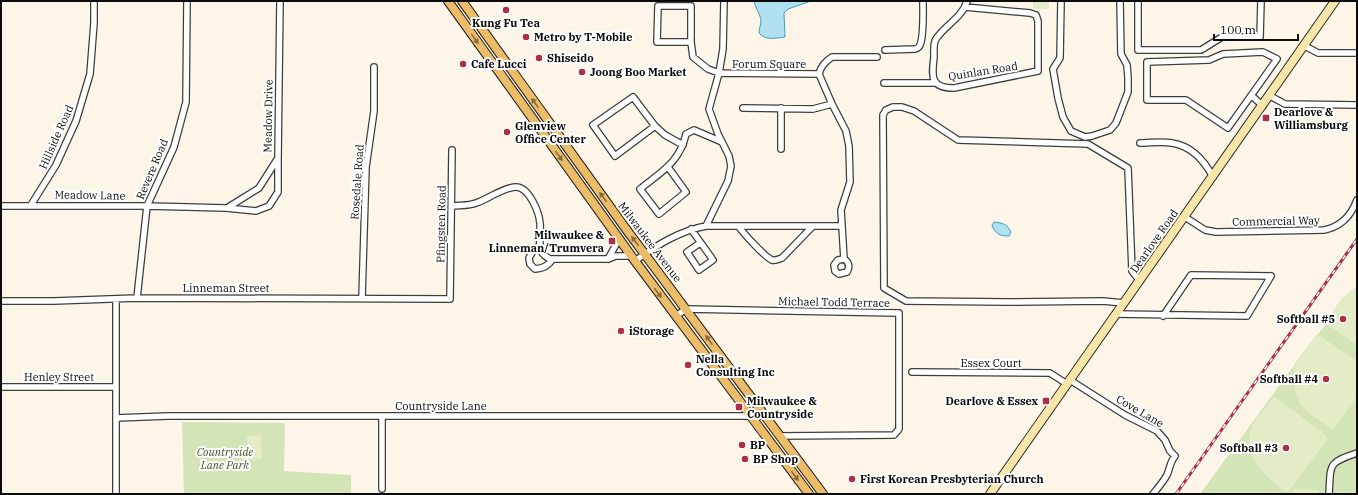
<svg xmlns="http://www.w3.org/2000/svg" width="1358" height="495" viewBox="0 0 1358 495" font-family="'IBM Plex Serif',serif">
<style>
.green{fill:#d3e4b6}
.pitch{fill:#e3ecc7}
.water{fill:#b1e0f0;stroke:#3f9dc0}
.lines{fill:none;stroke-linecap:round;stroke-linejoin:round}
.street-casing{stroke:#3d3d3d;stroke-width:8}
.secondary-casing{stroke:#2c2c2c;stroke-width:10}
.primary-casing{stroke:#1b1b1b;stroke-width:10}
.street{stroke:#fff;stroke-width:5.5}
.secondary{stroke:#f8e5a8;stroke-width:8}
.primary{stroke:#edbc69;stroke-width:8}
.rail-casing{stroke:#ac2f45;stroke-width:3}
.rail{stroke:#fff;stroke-width:1.5;stroke-dasharray:4.5;stroke-linecap:butt}
.oneway{fill:#876c3e}
.poi-dot{fill:#ac2f45;stroke:#fff;stroke-width:1.5}
.labels{text-anchor:middle;stroke-width:4;stroke-linejoin:round;paint-order:stroke}
.poi-label{font-size:11px;font-weight:bold;fill:#0a0a0a;stroke:#fff;text-anchor:start}
.street-label{font-size:11px;fill:#0a0a0a;stroke:#fff}
.park-label{font-size:11px;font-style:italic;fill:#345a21;stroke:#fff}
</style>
<rect width="100%" height="100%" fill="#fdf6e8"/>
<!-- green -->
<path class="green" d="M1357 286V494H1200L1311 342 1353 293Z
M182 422 285 423 284 471 351 475V494H184Z"/>
<!-- pitch -->
<path class="pitch" d="M1033 1H1049V9H1033Z
M1357 287V345L1325 323C1334 310 1341 294 1357 287Z
M1317 334 1357 361V397L1333 430C1324 423 1311 416 1303 407 1294 397 1292 376 1296 364Z
M1274 396 1326 435 1327 440 1287 493C1269 479 1247 463 1250 438 1250 435 1250 431 1251 428 1254 421 1269 403 1274 396Z
M261 435 262 459 247 460V436Z
M1293 489 1319 490V494H1293Z"/>
<!-- water -->
<path class="water" d="M754 1H811L788 9 784 13 785 37C776 38 766 41 759 33 759 29 761 24 761 20 760 13 755 8 754 1Z
M994 222C1003 223 1007 224 1011 232L1009 236C1000 236 996 234 992 226Z"/>
<g class="lines">
<defs>
<path id="street" d="M1061 1 1060 58 1053 69 1058 98 1063 117 1071 131 1085 137 1092 136 1110 130 1116 123 1128 92V78L1127 65 1121 54 1120 1
M1138 1V50H1201L1222 37H1260L1261 1
M965 7 1030 13 1036 15 1038 21V71L954 88C929 88 932 75 934 57 934 52 933 43 936 39 944 26 963 17 967 1
M691 42H657L658 6H691V42L693 57 708 69 719 73 819 74
M1305 46 1318 53H1357
M885 50 915 49C918 48 919 48 920 45 924 36 923 11 923 1
M1263 52 1277 59 1228 128 1186 100H1147V62L1209 60 1223 54Z
M884 83H935
M1252 96 1263 106
M1270 96 1285 104 1357 105
M743 108 813 109 832 104
M655 126 615 156 593 125 633 97 655 126 665 135 683 145
M1140 143C1150 143 1162 141 1172 143 1192 146 1204 160 1213 177
M781 149V108
M668 167 686 192 659 214 640 189C661 172 680 162 686 134L694 130 722 142
M31 205 56 165 76 121 90 74 94 23V1
M1 206H147L226 208 256 211 269 206 278 192V158
M452 206C459 205 469 206 476 203 488 199 504 187 516 187 529 187 539 212 540 223 541 232 538 242 541 251 543 255 546 257 550 259H608L616 256H631
M227 208 259 188 278 158 280 1
M1185 217 1205 230 1216 232 1324 230C1341 227 1351 216 1357 200
M706 226 728 181 731 166 729 156 718 134 709 109 719 73 723 49 724 1
M739 227C744 234 765 257 772 260 776 261 779 259 782 258L812 227
M691 229 713 260 699 270 687 252 700 243
M540 245 533 251 529 258 530 264 535 269C544 268 548 266 553 259
M608 259 619 239
M844 259 838 260 834 265 835 271 839 274 847 272C850 267 849 262 844 259L841 210 850 182 849 146 846 131 832 104 819 74C821 66 825 62 832 57H877
M635 261C657 245 679 231 706 226H842
M137 298 147 206 174 147 186 102 187 1
M362 298 366 167 374 111V67
M116 299V494
M1 301H54L137 298 450 299 452 150
M1124 303 1103 301 1006 302 906 301 884 288 883 115 886 110 893 107H902L914 111 958 140 1088 144 1128 168 1132 271 1140 281
M1116 314 1247 316 1271 276
M676 316 686 309 899 313V429L894 435 780 436
M1163 316 1191 275 1271 276
M912 372 1050 373 1067 384
M1070 380 1125 415 1157 431 1165 440 1170 451 1175 456C1170 462 1170 468 1167 475 1163 482 1158 488 1153 494
M1 387H116
M382 417V489
M116 418 168 416H765
M1329 494C1331 464 1327 463 1357 453"/>
<path id="secondary" d="M990 494 1335 1"/>
<path id="primary" d="M448 1 635 261 809 494
M462 1 626 229 823 494"/>
</defs>
<!-- street casing -->
<use href="#street" class="street-casing"/>
<!-- secondary casing -->
<use href="#secondary" class="secondary-casing"/>
<!-- primary casing -->
<use href="#primary" class="primary-casing"/>
<!-- street -->
<use href="#street" class="street"/>
<!-- secondary -->
<use href="#secondary" class="secondary"/>
<!-- primary -->
<use href="#primary" class="primary"/>
<defs>
<path id="rail" d="M1176 494 1357 239"/>
</defs>
<!-- rail casing -->
<use href="#rail" class="rail-casing"/>
<!-- rail -->
<use href="#rail" class="rail"/>
</g>
<!-- one-way arrows -->
<defs><path id="oneway-solid" d="M-6-.8H1V-3.2L6.5 0L1 3.2V.8H-6Z"/></defs>
<g class="oneway">
<use href="#oneway-solid" transform="translate(475 39) rotate(54)"/>
<use href="#oneway-solid" transform="translate(535 103) rotate(-126)"/>
<use href="#oneway-solid" transform="translate(559 156) rotate(54)"/>
<use href="#oneway-solid" transform="translate(603 197) rotate(-126)"/>
<use href="#oneway-solid" transform="translate(635 241) rotate(-127)"/>
<use href="#oneway-solid" transform="translate(658 293) rotate(53)"/>
<use href="#oneway-solid" transform="translate(709 340) rotate(-126)"/>
<use href="#oneway-solid" transform="translate(795 476) rotate(53)"/>
</g>
<!-- markers -->
<g class="poi-dot">
<circle cx="506" cy="10" r="4"/>
<circle cx="526" cy="37" r="4"/>
<circle cx="539" cy="58" r="4"/>
<circle cx="463" cy="64" r="4"/>
<circle cx="582" cy="72" r="4"/>
<rect x="1262" y="114" width="8" height="8" rx="2"/>
<circle cx="507" cy="132" r="4"/>
<rect x="608" y="237" width="8" height="8" rx="2"/>
<circle cx="1343" cy="319" r="4"/>
<circle cx="621" cy="331" r="4"/>
<circle cx="688" cy="365" r="4"/>
<circle cx="1326" cy="379" r="4"/>
<rect x="1042" y="397" width="8" height="8" rx="2"/>
<rect x="735" y="403" width="8" height="8" rx="2"/>
<circle cx="742" cy="445" r="4"/>
<circle cx="1286" cy="448" r="4"/>
<circle cx="745" cy="459" r="4"/>
<circle cx="852" cy="479" r="4"/>
</g>
<g class="labels">
<!-- poi labels -->
<g class="poi-label">
<text x="506" y="27" text-anchor="middle">Kung Fu Tea</text>
<text x="534" y="41">Metro by T-Mobile</text>
<text x="547" y="62">Shiseido</text>
<text x="471" y="68">Cafe Lucci</text>
<text x="590" y="76">Joong Boo Market</text>
<text x="1274" y="116">Dearlove &amp;<tspan x="1274" dy="13">Williamsburg</tspan></text>
<text x="515" y="130">Glenview<tspan x="515" dy="13">Office Center</tspan></text>
<text x="604" y="239" text-anchor="end">Milwaukee &amp;<tspan x="604" dy="13">Linneman/Trumvera</tspan></text>
<text x="1335" y="323" text-anchor="end">Softball #5</text>
<text x="629" y="335">iStorage</text>
<text x="696" y="363">Nella<tspan x="696" dy="13">Consulting Inc</tspan></text>
<text x="1318" y="383" text-anchor="end">Softball #4</text>
<text x="747" y="405">Milwaukee &amp;<tspan x="747" dy="13">Countryside</tspan></text>
<text x="1038" y="405" text-anchor="end">Dearlove &amp; Essex</text>
<text x="750" y="449">BP</text>
<text x="1278" y="452" text-anchor="end">Softball #3</text>
<text x="753" y="463">BP Shop</text>
<text x="860" y="483">First Korean Presbyterian Church</text>
</g>
<!-- street labels -->
<g class="street-label">
<text x="769" y="68">Forum Square</text>
<text transform="translate(983 71) rotate(-9)" y="4">Quinlan Road</text>
<text transform="translate(268 116) rotate(-89)" y="4">Meadow Drive</text>
<text transform="translate(56 137) rotate(-66)" y="4">Hillside Road</text>
<text transform="translate(152 169) rotate(-67)" y="4">Revere Road</text>
<text transform="translate(357 182) rotate(-86)" y="4">Rosedale Road</text>
<text transform="translate(90 195) rotate(1)" y="4">Meadow Lane</text>
<text transform="translate(1276 221) rotate(-1)" y="4">Commercial Way</text>
<text transform="translate(441 224) rotate(-89)" y="4">Pfingsten Road</text>
<text transform="translate(1154 241) rotate(-55)" y="4">Dearlove Road</text>
<text transform="translate(650 242) rotate(53)" y="4">Milwaukee Avenue</text>
<text x="226" y="292">Linneman Street</text>
<text transform="translate(834 302) rotate(1)" y="4">Michael Todd Terrace</text>
<text x="991" y="367">Essex Court</text>
<text x="59" y="381">Henley Street</text>
<text x="441" y="410">Countryside Lane</text>
<text transform="translate(1140 411) rotate(30)" y="4">Cove Lane</text>
</g>
<!-- park labels -->
<g class="park-label">
<text x="225" y="456">Countryside<tspan x="225" dy="13">Lane Park</tspan></text>
</g>
</g>
<!-- border -->
<rect width="1358" height="495" fill="none" stroke="#0a0a0a" stroke-width="4"/>
<!-- scale -->
<path d="M1214 34v6h84v-6" fill="none" stroke="#0a0a0a" stroke-width="2"/>
<text x="1220" y="34" font-size="12" fill="#0a0a0a" stroke="#ffffff" stroke-width="3" paint-order="stroke">100 m</text>
</svg>
